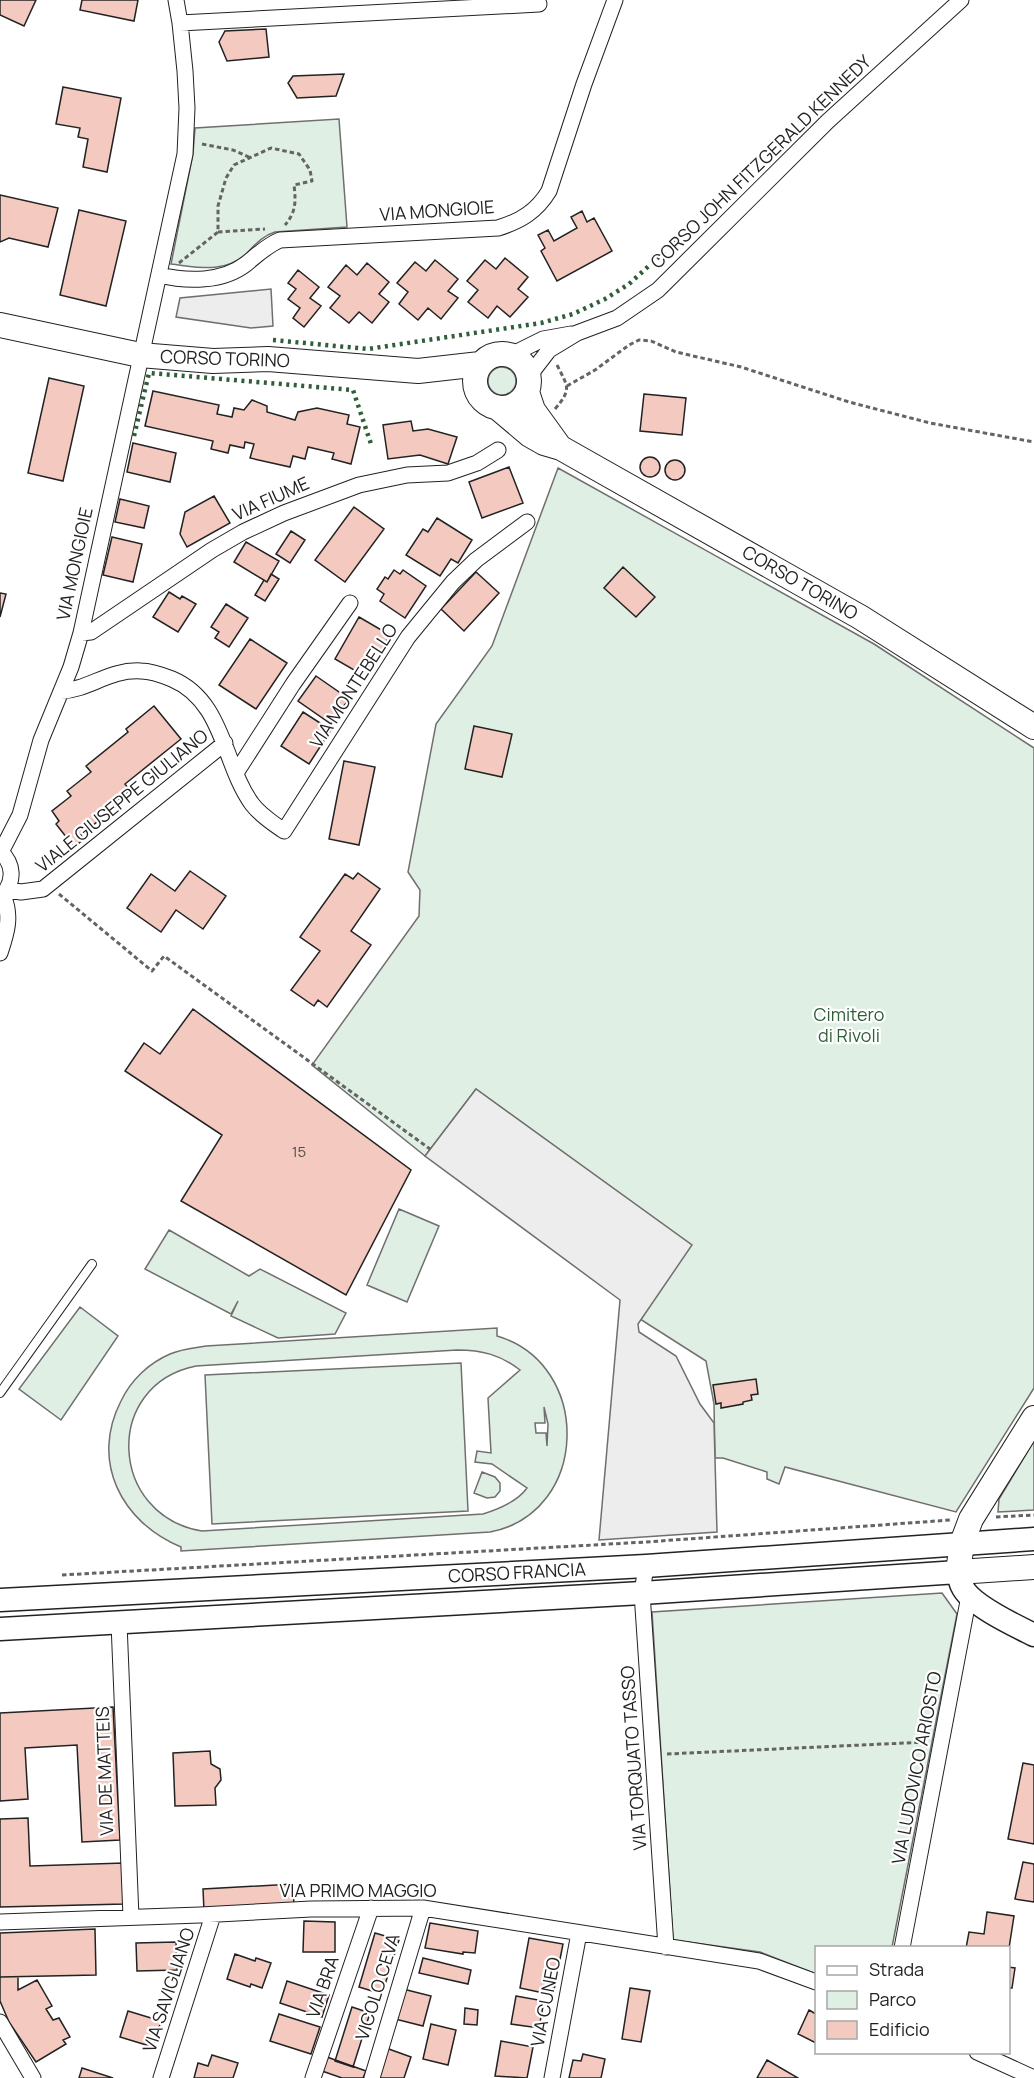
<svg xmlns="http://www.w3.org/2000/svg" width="1034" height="2078" viewBox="0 0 1034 2078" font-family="Manrope,sans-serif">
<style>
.green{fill:#e0efe3;stroke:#6f6f6f;stroke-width:1.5;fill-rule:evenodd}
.parking{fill:#ededed;stroke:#6f6f6f;stroke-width:1.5}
.building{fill:#f3c9c0;stroke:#222;stroke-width:1.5}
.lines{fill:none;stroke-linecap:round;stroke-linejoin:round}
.service-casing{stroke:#222;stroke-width:10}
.minor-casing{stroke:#222;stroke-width:17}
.secondary-casing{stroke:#222;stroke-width:25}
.primary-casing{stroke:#222;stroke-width:26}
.path{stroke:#646464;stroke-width:3;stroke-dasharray:4.5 3;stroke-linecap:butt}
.service{stroke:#fff;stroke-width:8}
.minor{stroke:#fff;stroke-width:15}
.secondary{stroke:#fff;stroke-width:22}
.primary{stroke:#fff;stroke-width:24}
.hedge{stroke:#2f5e38;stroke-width:4.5;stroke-dasharray:3 4.5;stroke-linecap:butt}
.labels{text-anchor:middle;stroke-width:4.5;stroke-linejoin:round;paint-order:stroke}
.number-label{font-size:15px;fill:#564c4a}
.street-label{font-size:18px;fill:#222;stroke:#fff}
.park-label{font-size:18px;fill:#2f5e38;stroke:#fff}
</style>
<rect width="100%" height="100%" fill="#fff"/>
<!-- green -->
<path class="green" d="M339 119 347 227 275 232C262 236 255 245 246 254 223 274 198 267 171 264L193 154 195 128Z
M488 381a14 14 0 1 1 28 0a14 14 0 1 1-28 0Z
M558 468 874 644 1034 748V1388L956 1512 785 1467 779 1484 767 1479V1472L723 1458H715L714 1404 706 1361 640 1319 691 1245 476 1089 425 1156 312 1065 419 916 420 890 408 872 436 724 492 646Z
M399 1209 439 1226 407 1302 367 1285Z
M169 1230 249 1276 260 1269 346 1313 335 1334 278 1338 231 1316 238 1301 231 1314 145 1269Z
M80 1307 118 1336 61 1420 19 1389Z
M497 1328V1336C593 1364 590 1513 490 1532L181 1551V1547C121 1522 90 1461 121 1401 131 1380 149 1363 170 1354 181 1349 194 1348 206 1346ZM457 1350C482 1350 501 1355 520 1370L488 1398 491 1453 477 1451 475 1462 492 1464 527 1488C517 1502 499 1509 483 1514L202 1531C109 1516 102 1385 196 1366ZM544 1407 548 1424 547 1446 546 1433H536L535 1423H545Z
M461 1363 468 1511 212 1524 205 1375Z
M1034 1441V1510L998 1512 999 1499Z
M482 1472 495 1477 500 1483V1491L495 1497 487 1498 474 1493Z
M942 1593 957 1614 892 1947 816 1948V1974L760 1952 673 1940 652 1612Z"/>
<!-- parking -->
<path class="parking" d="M271 289 273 326 251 328 176 317 180 298Z
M476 1089 692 1245 638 1324 639 1332 676 1356 700 1404 714 1423 717 1532 599 1540 620 1300 425 1156Z"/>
<!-- building -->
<path class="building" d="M0 0H36L24 26 0 15Z
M82 0H138L134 21 80 10Z
M266 29 269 57 227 61 219 42 225 31Z
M344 74 336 96 297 98 288 83 293 76Z
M63 87 121 98 107 172 83 167 88 139 78 137 80 128 56 124Z
M0 195 58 208 48 247 9 238 0 242Z
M79 210 126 221 106 306 60 295Z
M582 211 587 222 594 218 612 251 557 281 541 251 545 248 538 235 548 230 554 241 577 228 571 217Z
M505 258 528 277 518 289 528 297 510 317 497 306 488 318 468 302 478 290 467 281 485 260 496 269Z
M435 260 458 279 448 291 458 298 441 319 428 308 418 320 399 304 408 292 397 283 415 262 426 271Z
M367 263 389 282 379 294 389 302 372 323 359 312 349 323 330 308 340 296 328 287 346 265 357 275Z
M298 270 319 287 310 298 321 306 304 327 293 318 300 308 288 299 296 289 288 283Z
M49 378 84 386 63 481 28 473Z
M153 391 219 405 217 414 232 417 234 408 244 410 252 400 267 406V412L295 420 298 412 317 408 349 415 347 424 360 427 351 464 332 459 334 453 308 447 305 459 293 456 290 467 250 458 254 444 245 442 244 448 230 445 228 453 211 449 213 441 145 426Z
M644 394 686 398 682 435 640 431Z
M411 421 413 431 428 429 457 437 448 464 420 455 388 459 383 425Z
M133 443 176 453 170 482 127 472Z
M640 467a10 10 0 1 1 20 0a10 10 0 1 1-20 0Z
M665 470a10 10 0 1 1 20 0a10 10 0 1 1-20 0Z
M509 467 523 503 482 518 469 482Z
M214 496 230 523 187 547 180 534 185 512Z
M120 499 149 506 144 528 115 522Z
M354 507 384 529 345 582 315 560Z
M437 518 472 540 458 563 451 559 440 576 406 555 423 529 428 532Z
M291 531 305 540 290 563 276 554Z
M112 537 142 544 133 582 103 575Z
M246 542 279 561 267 582 234 562Z
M623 567 655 597 636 617 604 588Z
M394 570 400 574 403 570 426 586 405 618 380 601 384 594 377 589 385 577 388 579Z
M476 572 499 593 464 631 441 609Z
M271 574 279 579 265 601 255 595 264 580 267 582Z
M169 592 180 599 182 596 196 604 178 632 153 617Z
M0 593 6 594 0 617Z
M226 604 248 618 229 647 215 638 219 632 211 627Z
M359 617 390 635 366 677 335 659Z
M250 639 287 663 256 709 219 685Z
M316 676 349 699 331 724 298 701Z
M154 706 181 739 125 784 130 790 101 813 103 817 81 835 84 839 74 847 56 824 59 821 52 811 71 796 67 791 91 772 86 766 128 732 126 729Z
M303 712 331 730 309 764 281 746Z
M474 726 512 734 502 777 465 769Z
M344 761 375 767 359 845 329 839Z
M190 871 226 896 203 929 176 910 161 932 127 908 151 874 175 891Z
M358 873 380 889 351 931 371 945 327 1007 318 1000 314 1006 291 990 320 951 300 937 345 874 353 879Z
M193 1009 411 1170 346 1295 181 1201 222 1135 125 1071 144 1043 160 1054Z
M756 1379 758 1394 751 1395 752 1400 743 1402V1404L721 1408V1403L716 1404 713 1385Z
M113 1707 120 1840 82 1842 77 1745 25 1748 28 1799 0 1801V1713Z
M210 1751 211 1764 220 1769 221 1780 215 1788 216 1805 175 1806 173 1753Z
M1023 1763 1034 1765V1844L1008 1839Z
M28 1818 30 1866 124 1863 125 1904 0 1907V1819Z
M1023 1862 1034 1864V1902L1015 1899Z
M293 1884 294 1906 204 1911 203 1889Z
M987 1912 1014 1916 1009 1948H966L969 1932 984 1934Z
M304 1921 335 1922V1952H303Z
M430 1923 478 1931 475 1953 463 1952V1954L425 1948Z
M95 1929 96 1975 0 1977V1933Z
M375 1933 399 1940 382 1994 359 1987Z
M529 1938 563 1944 553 1995 520 1988Z
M176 1942 177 1970 137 1971 136 1943Z
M235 1954 255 1961 256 1958 271 1963 262 1988 251 1984 250 1987 227 1979Z
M423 1958 471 1970 468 1984 419 1973Z
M1008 1967 1015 1968 1012 1988H1008Z
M0 1977H18V1990L37 1980 52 2006 46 2009 53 2020 59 2018 70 2037 63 2040 66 2044 36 2062 9 2022 0 2001Z
M287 1981 329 1995 322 2017 280 2003Z
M630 1988 650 1991 641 2042 622 2039Z
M403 1989 431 1996 423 2026 395 2019Z
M516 1996 544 2001 539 2028 511 2024Z
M352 2007 370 2013 353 2067 335 2061Z
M465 2008 478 2010 477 2025 464 2024Z
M809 2010 816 2014V2043L798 2034Z
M128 2011 161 2021 153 2047 120 2037Z
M279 2014 320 2027 311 2054 270 2041Z
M431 2024 456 2030 448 2065 423 2059Z
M501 2041 533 2047 527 2078 495 2076Z
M386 2048 411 2057 404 2078H375Z
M583 2054 605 2059 601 2078H569L573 2060 581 2061Z
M212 2055 238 2063 233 2078H194L198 2063 208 2066Z
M327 2057 366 2071 363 2078H342L322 2071Z
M767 2060 798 2078H757Z
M82 2068 113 2078H79Z"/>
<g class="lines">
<defs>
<path id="service" d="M0 1393 92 1264"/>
<path id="minor" d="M180 23 539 4
M160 275C187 282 223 282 246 264 257 255 266 246 280 240L498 228C521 221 537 211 549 191L584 84 615 0
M511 355 543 339 571 334
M529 376 549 350 577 333 617 318 658 290 828 121 961 0
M81 633 91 632 212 550 243 532 284 513 359 485 407 475 448 473 477 463 498 450
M61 691C89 690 109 669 141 671 151 671 162 675 172 679 224 701 223 764 252 804 261 816 273 823 284 831L408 637 453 582 476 560 527 522
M236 773 293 684 350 603
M0 851C14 864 15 881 2 896
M1 852 20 815 41 740 71 667 81 633 185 154 187 108 185 71 180 23 176 0
M7 890 21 892 43 889 225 743
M0 953C7 932 12 916 3 895
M646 1566 642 1593 666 1947
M119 1623 131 1917
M0 1922 200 1915 311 1909 423 1908 759 1961 816 1982
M902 1948 969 1596
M0 2022 33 2078
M977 2052 1034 2078
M161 2078 213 1915
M313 2078 371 1908
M372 2078 423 1908
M552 2078 579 1933"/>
<path id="secondary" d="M0 1600 646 1566 1034 1539
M0 1629 642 1593 958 1572C959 1577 960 1582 962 1586 970 1605 1016 1626 1034 1635"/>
<path id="primary" d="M0 325 140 355 213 361 268 359 418 371 480 364
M475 381a27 27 0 1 1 54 0a27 27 0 1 1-54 0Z
M527 392 533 410 559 446
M498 408 530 435 544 443 561 448 860 617 1034 727
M1034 1418 971 1519 962 1543 958 1572 1034 1567"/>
</defs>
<!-- service casing -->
<use href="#service" class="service-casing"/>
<!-- minor casing -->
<use href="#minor" class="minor-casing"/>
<!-- secondary casing -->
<use href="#secondary" class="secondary-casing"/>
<!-- primary casing -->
<use href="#primary" class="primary-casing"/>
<!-- path -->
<path class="path" d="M202 144 233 150 251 158
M218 232 265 229
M179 263 218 232V206L226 178 234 165 271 148 299 154 310 170 312 181 294 185C296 202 296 212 285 225
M567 386 595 370 629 345 639 340 651 341 676 352 741 367 849 402 930 423 1034 442
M555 409C572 389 568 387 557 365
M59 894 152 971 164 956 430 1149
M996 1517 1034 1515
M62 1575 646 1542 950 1520
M667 1754 927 1742"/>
<!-- service -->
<use href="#service" class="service"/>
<!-- minor -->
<use href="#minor" class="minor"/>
<!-- secondary -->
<use href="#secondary" class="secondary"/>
<!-- primary -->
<use href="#primary" class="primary"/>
<!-- hedge -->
<path class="hedge" d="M273 340 368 349 541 323 573 314 605 299 629 284 684 234
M134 436 149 373 353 390 371 444"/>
</g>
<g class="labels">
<!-- number labels -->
<g class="number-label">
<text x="299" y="1157">15</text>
</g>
<!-- street labels -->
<g class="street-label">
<text transform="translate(761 162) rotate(-44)" y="6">CORSO JOHN FITZGERALD KENNEDY</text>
<text transform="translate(437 211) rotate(-4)" y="6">VIA MONGIOIE</text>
<text transform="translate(225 359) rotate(2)" y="6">CORSO TORINO</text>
<text transform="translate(271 499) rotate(-24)" y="6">VIA FIUME</text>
<text transform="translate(75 564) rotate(-78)" y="6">VIA MONGIOIE</text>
<text transform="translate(800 583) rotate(30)" y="6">CORSO TORINO</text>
<text transform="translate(354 686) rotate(-57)" y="6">VIA MONTEBELLO</text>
<text transform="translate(122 801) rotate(-39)" y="6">VIALE GIUSEPPE GIULIANO</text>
<text transform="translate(517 1573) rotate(-3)" y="6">CORSO FRANCIA</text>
<text transform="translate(634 1758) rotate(-94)" y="6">VIA TORQUATO TASSO</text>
<text transform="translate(917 1768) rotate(-79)" y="6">VIA LUDOVICO ARIOSTO</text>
<text transform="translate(105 1771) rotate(-92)" y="6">VIA DE MATTEIS</text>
<text x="358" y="1897">VIA PRIMO MAGGIO</text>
<text transform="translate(323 1987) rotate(-71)" y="6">VIA BRA</text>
<text transform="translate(378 1987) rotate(-73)" y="6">VICOLO CEVA</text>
<text transform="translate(169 1990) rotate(-72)" y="6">VIA SAVIGLIANO</text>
<text transform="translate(546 2002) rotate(-79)" y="6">VIA CUNEO</text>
</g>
<!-- park labels -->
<g class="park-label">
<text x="849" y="1021">Cimitero<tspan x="849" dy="21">di Rivoli</tspan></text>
</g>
</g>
<!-- legend -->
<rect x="815" y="1946" width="195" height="108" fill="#ffffff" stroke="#a7a7a7" stroke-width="1.5"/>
<rect x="827" y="1966" width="30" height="9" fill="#ffffff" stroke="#a7a7a7" stroke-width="1.5"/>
<text x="869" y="1976" font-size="18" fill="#222222">Strada</text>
<rect x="827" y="1991" width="30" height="18" fill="#e0efe3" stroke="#a7a7a7" stroke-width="1.5"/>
<text x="869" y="2006" font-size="18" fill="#222222">Parco</text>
<rect x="827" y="2021" width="30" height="18" fill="#f3c9c0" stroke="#a7a7a7" stroke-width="1.5"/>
<text x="869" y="2036" font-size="18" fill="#222222">Edificio</text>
</svg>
